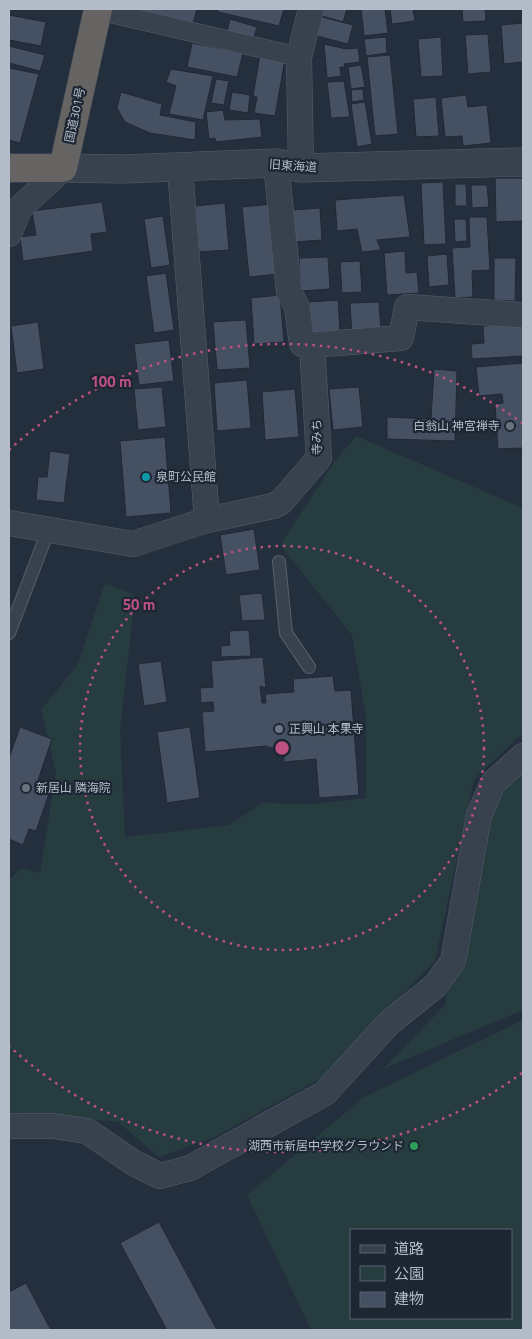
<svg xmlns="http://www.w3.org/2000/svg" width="532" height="1339" viewBox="0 0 532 1339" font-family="'Titillium Web','Noto Sans JP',sans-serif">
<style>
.green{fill:#263c3f;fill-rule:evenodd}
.building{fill:#455162;stroke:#1f2835}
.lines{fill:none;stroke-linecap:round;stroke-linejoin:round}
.service-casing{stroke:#565f6c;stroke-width:14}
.pedestrian-casing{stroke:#565f6c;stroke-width:20}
.minor-casing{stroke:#565f6c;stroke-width:26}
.tertiary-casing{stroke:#565f6c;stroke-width:29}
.trunk-casing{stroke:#434c59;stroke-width:29}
.service{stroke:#38414e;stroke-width:12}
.pedestrian{stroke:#38414e;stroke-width:19}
.minor{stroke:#38414e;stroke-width:25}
.tertiary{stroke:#38414e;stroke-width:28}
.trunk{stroke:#656462;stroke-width:28}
.ring{fill:none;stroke:#bd5182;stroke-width:2.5;stroke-dasharray:2.5 5}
.worship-dot{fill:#6b7280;stroke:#1d2633;stroke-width:2}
.culture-dot{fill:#0f9aa8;stroke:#1d2633;stroke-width:2}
.leisure-dot{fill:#2e9e5b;stroke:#1d2633;stroke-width:2}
.labels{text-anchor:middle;stroke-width:4.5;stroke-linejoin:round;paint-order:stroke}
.street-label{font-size:12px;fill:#b4bcc9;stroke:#1d2633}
.poi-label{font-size:12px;fill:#b4bcc9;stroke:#1d2633;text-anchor:start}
.centre{fill:#bd5182;stroke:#1d2633;stroke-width:2.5}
.ring-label{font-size:15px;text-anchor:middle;font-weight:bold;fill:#bd5182;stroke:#1d2633;stroke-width:4.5;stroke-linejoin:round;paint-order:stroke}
</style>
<rect width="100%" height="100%" fill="#242f3e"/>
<!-- green -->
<path class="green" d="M356 436 523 508V733L474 779 435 961 320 1079 215 1137 159 1157 118 1122 9 1112V880L21 868 40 873 56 772 41 710 78 664 105 583 135 595 120 729 125 837 229 825 262 803 314 804 366 798V717L352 635 280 545 335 461Z
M523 756V1010L383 1069 446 1004 448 968 479 815Z
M523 1020V1330H311L247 1195 364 1097ZM351 1230H511V1318H351Z"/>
<!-- building -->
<path class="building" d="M134 9H197L193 23Z
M218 9H284L279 26 218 12Z
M324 9H347L343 22 322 16Z
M361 9H385L388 33 364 36Z
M390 9H413L415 21 392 24Z
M462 9H485L486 21 463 22Z
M9 15 46 22 41 46 9 40Z
M322 17 353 25 348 44 317 36Z
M230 19 257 27 252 44 226 36Z
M523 23V62L504 64 501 25Z
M488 34 491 72 468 74 465 35Z
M386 37 387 53 366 56 364 39Z
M441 37 443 76 421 77 418 39Z
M192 43 243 53 237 77 187 67Z
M324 44 346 49 358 48 360 62 344 64 345 67H340L341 76 327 78Z
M9 46 45 55 40 71 9 63Z
M260 54 285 59 275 116 254 113 257 97 253 96Z
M390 55 398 134 375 136 367 57Z
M361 65 365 87 351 89 348 67Z
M9 68 39 74 20 143 9 140Z
M171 69 213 76 203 120 169 114 176 86 166 82Z
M216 79 229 81 224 105 211 103Z
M344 81 350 117 331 118 327 82Z
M363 89 364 100 352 102 351 90Z
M121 92 162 104 160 115 196 122 195 140 150 133 125 122 117 108Z
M232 92 250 95 248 113 229 110Z
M466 95 468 107 487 105 491 143 463 146 462 136 445 137 441 98Z
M436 97 439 136 416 137 413 99Z
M365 102 372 144 357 147 351 104Z
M223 110 225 120 260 119 262 137 216 142 215 138 209 139 206 112Z
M495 178H523V221L496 222Z
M443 182 446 244 424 245 421 183Z
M455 184H466L467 206H455Z
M471 185H487L489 207 472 208Z
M404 195 410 237 377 240 381 250 362 252 357 229 337 231 335 200Z
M102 202 107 232 91 234 93 251 23 261 20 237 36 235 32 211Z
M225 203 229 250 199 252 195 206Z
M272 204 280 274 249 277 242 207Z
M320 208 322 240 293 242 291 210Z
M163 216 170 265 151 268 144 219Z
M469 217H487L490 270 472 271 473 297 455 298 452 248 470 247Z
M454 219H466L467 241 455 242Z
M405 251 406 273 417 272 419 293 387 295 384 253Z
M447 254 449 285 429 287 427 256Z
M328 257 330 289 301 291 299 258Z
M494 258H516L515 301 494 300Z
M360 261 362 292 342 293 340 262Z
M166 273 174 330 154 333 146 276Z
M280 295 284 342 254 344 251 298Z
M338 300 340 332 311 334 309 302Z
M379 302 381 333 352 335 350 303Z
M246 320 250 368 217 370 213 322Z
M38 322 44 369 17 373 11 326Z
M523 324V356L472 359 471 344 484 343 483 326Z
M169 340 174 381 139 385 134 344Z
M523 363V448L498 449 495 404 503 403 502 394 479 396 476 367Z
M434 369 457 371 455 441 387 439V417L431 419Z
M247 380 251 428 217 431 214 383Z
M162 387 166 427 138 430 134 389Z
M359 387 363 427 333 430 329 389Z
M295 389 299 437 265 440 262 392Z
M165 437 171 513 126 517 120 441Z
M50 451 70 454 64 503 36 500 38 477H47Z
M254 529 260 570 226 575 220 535Z
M262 593 265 620 242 621 239 595Z
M249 630 251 656 221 657V646L230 645 229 631Z
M263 657 266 688 260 686 262 703H266L265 694 294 692 293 679 333 676 335 691 351 690 359 795 319 798 316 759 284 762 283 752 266 746 205 752 202 712 214 711 213 702 201 703 200 688 213 687 211 661Z
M161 661 167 702 144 706 138 664Z
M20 727 52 739 36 786 50 791 36 831 29 829 23 845 9 839V758Z
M190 727 200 798 167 803 157 732Z
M159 1222 217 1330H167L120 1243Z
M26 1283 51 1330H9V1292Z"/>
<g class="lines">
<defs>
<path id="service" d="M279 562 286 633 309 667
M9 633 48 531"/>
<path id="pedestrian" d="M98 10 299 57"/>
<path id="minor" d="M276 163 289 292 297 307 302 344 312 345
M180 168 207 520
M301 168 299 57 311 9
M9 234 19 209 63 168
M9 523 133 544 207 520 273 506 281 502 319 458 312 345 401 338 407 307 523 315
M9 1126H53L87 1131 134 1163 160 1176 190 1168 325 1093 389 1023 435 986 453 961 479 815 493 783 523 756"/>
<path id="tertiary" d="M63 168 124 169 276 163 301 168 523 162"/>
<path id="trunk" d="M9 168H63L98 9"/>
</defs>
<!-- service casing -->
<use href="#service" class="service-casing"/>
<!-- pedestrian casing -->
<use href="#pedestrian" class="pedestrian-casing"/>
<!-- minor casing -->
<use href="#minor" class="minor-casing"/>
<!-- tertiary casing -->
<use href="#tertiary" class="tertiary-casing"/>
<!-- trunk casing -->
<use href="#trunk" class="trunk-casing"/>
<!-- service -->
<use href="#service" class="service"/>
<!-- pedestrian -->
<use href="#pedestrian" class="pedestrian"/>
<!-- minor -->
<use href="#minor" class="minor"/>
<!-- tertiary -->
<use href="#tertiary" class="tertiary"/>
<!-- trunk -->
<use href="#trunk" class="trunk"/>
</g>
<!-- distance rings -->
<g class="ring">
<circle cx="282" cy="748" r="202"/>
<path d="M522 1073A404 404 0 0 1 9 1046M9 450A404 404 0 0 1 522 423"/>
</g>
<!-- markers -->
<g class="worship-dot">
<circle cx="510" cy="426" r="5"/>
<circle cx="279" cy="729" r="5"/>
<circle cx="26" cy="788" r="5"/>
</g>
<circle class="culture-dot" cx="146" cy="477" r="5"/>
<circle class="leisure-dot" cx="414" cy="1146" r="5"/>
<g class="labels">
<!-- street labels -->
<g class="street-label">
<text transform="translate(75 115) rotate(-78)" y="4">国道301号</text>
<text transform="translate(293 166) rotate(4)" y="4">旧東海道</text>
<text transform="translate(317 437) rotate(-91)" y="4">寺みち</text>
</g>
<!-- poi labels -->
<g class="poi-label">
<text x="500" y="430" text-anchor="end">白翁山 神宮禅寺</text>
<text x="156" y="481">泉町公民館</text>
<text x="289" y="733">正興山 本果寺</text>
<text x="36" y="792">新居山 隣海院</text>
<text x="404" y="1150" text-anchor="end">湖西市新居中学校グラウンド</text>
</g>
</g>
<circle cx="282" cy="748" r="8" class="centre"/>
<g class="ring-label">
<text x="111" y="387">100 m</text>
<text x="139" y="610">50 m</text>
</g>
<!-- border -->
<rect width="532" height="1339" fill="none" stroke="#b4bcc9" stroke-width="20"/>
<!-- legend -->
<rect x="350" y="1229" width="162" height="90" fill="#1d2633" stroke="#59626f"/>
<rect x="360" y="1245" width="25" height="8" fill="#38414e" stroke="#59626f"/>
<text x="394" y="1254" font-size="15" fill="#b4bcc9">道路</text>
<rect x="360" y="1266" width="25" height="15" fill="#263c3f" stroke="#59626f"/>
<text x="394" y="1279" font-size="15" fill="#b4bcc9">公園</text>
<rect x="360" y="1292" width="25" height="15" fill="#455162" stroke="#59626f"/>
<text x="394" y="1304" font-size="15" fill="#b4bcc9">建物</text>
</svg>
